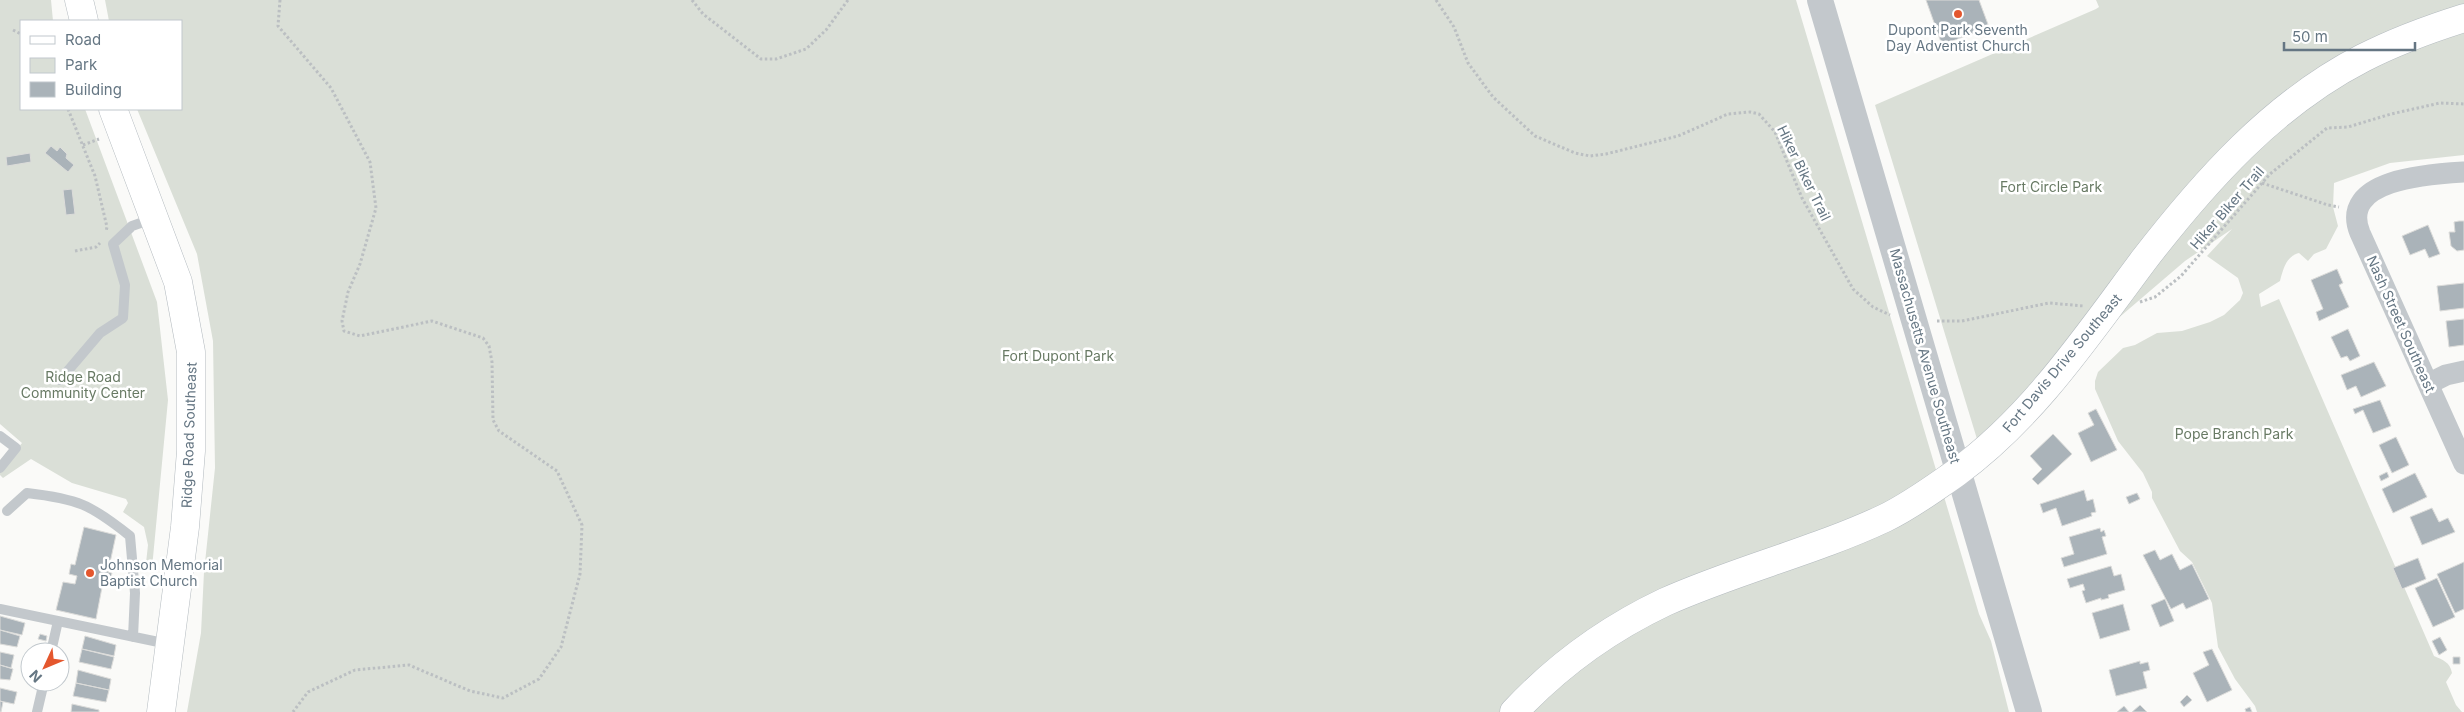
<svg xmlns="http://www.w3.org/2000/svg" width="2464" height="712" viewBox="0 0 2464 712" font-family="Inter,sans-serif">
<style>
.green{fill:#dadfd7}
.building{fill:#aab3b9;stroke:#dcdcda}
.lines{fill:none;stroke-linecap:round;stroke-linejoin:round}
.secondary-casing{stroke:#b3babf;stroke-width:29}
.path{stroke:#bbbfc2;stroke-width:3;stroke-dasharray:2.5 2.5;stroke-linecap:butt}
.service{stroke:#c3c8cc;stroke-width:10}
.minor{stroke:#c3c8cc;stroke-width:21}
.tertiary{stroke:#c3c8cc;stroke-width:26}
.secondary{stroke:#fff;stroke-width:28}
.poi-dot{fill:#e4572e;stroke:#fff;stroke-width:2}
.labels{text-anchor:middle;stroke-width:5;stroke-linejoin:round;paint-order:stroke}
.poi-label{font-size:14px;fill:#657683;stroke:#fff}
.street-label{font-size:14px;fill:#657683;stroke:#fff}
.park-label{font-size:14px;fill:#687a64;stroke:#fff}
</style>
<rect width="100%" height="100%" fill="#fafaf8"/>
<!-- green -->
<path class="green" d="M0 0H51L53 21H21V109H85L157 302 168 400 152 568 146 563 148 545 144 527 123 512 128 503 126 499 72 483 31 459 3 478 0 475V470L22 443 0 424Z
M105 0H1796L1979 614 1991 641 2009 712H187L201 633 204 572 215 468 213 341 197 254 137 109H181V21H109Z
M2096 0H2464V155L2390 163 2334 183 2333 207 2338 226 2326 249 2314 254 2308 261 2299 253C2286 256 2283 270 2280 281L2259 294 2261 307 2279 299 2434 656C2443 660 2450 662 2452 673L2446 682 2456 705 2462 712H2257L2255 706 2235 679 2218 647 2212 603 2192 562 2180 551 2152 498V492L2143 473 2118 441 2095 389V381L2098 372 2123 348 2135 345 2157 333 2182 331 2210 322 2224 315 2240 300 2243 293 2238 278 2207 256 2232 229 2185 261 1977 439 1875 105 2096 9 2099 7Z"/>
<!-- building -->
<path class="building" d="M1926 0H1979L1989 27 1942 45Z
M51 146 57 151 60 147 67 154 66 158 74 165 68 172 45 153Z
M30 153 31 162 7 166 6 157Z
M72 189 75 214 66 215 63 190Z
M2459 221H2464V250L2457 251 2451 246 2449 232H2455L2454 222Z
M2428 225 2440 254 2429 258 2425 249 2410 255 2402 236Z
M2337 269 2343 283 2339 285 2349 307 2319 321 2316 312 2323 309 2311 280Z
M2464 283V308L2440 311 2437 286Z
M2464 319V345L2449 347 2446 321Z
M2348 329 2360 356 2350 361 2347 356 2341 358 2331 337Z
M2374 362 2386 386 2361 397 2356 386 2347 390 2341 375Z
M2380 400 2391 426 2373 433 2363 410 2355 414 2353 409Z
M2096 409 2117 450 2091 462 2078 433 2094 425 2088 413Z
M2053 434 2072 454 2038 485 2032 479 2042 469 2030 456Z
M2396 437 2409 465 2392 473 2379 445Z
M2387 472 2389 477 2381 481 2379 476Z
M2415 473 2427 497 2393 513 2382 489Z
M2084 490 2087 501 2093 499 2096 512 2091 513 2092 516 2062 526 2056 508 2043 513 2040 504Z
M2137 493 2140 499 2129 504 2126 497Z
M2432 508 2439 522 2448 518 2455 532 2422 545 2410 517Z
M84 527 116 535 108 572 112 573 109 583 103 582 96 619 56 610 63 582 75 584 77 576 69 574 71 564 75 565Z
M2100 528 2101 532 2104 530 2106 536 2102 537 2107 554 2064 567 2061 558 2074 554 2069 537Z
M2155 550 2160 560 2172 554 2180 570 2192 564 2209 599 2186 609 2183 603 2171 609 2143 555Z
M2418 558 2426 579 2402 589 2393 568Z
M2464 562V609L2455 613 2437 574Z
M2111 566 2114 576 2121 574 2125 590 2108 595 2109 598 2101 600V598L2086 603 2082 591 2085 590 2083 584 2070 588 2067 579Z
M2437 578 2455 617 2433 627 2415 588Z
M2165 599 2174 621 2160 627 2151 605Z
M2123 604 2130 630 2100 639 2092 613Z
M0 616 25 623 22 635 0 630Z
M0 630 20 636 17 647 0 644Z
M40 634 47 636 46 641 38 639Z
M85 636 116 645 114 656 82 649Z
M2440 637 2447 650 2439 655 2432 641Z
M82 649 114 657 111 669 79 662Z
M2212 649 2232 690 2207 702 2193 673 2209 665 2203 652Z
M0 652 14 655 11 668 0 665Z
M2453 657H2460V664H2453Z
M2140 661V664L2148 662 2150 670 2143 672 2147 688 2116 696 2109 670Z
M0 665 13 669 10 680 0 679Z
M78 670 111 679 109 690 76 683Z
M76 683 109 690 106 702 73 696Z
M0 688 17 692 14 704 0 701Z
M2187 695 2192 700 2184 707 2180 702Z
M0 701 3 702 1 712H0Z
M72 704 99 710V712H71Z
M2140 705 2147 712H2132Z
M2124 706 2129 712H2117Z
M2250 707 2252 712H2246L2245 709Z"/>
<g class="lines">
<defs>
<path id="secondary" d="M79 0 84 21
M113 109 178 282 191 352V451L185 527 161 712
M1514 712C1557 666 1608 629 1665 602 1736 570 1815 551 1885 518 1910 506 1933 489 1956 473 2033 417 2087 336 2143 261 2204 182 2273 104 2363 58 2396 41 2429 29 2464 18"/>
</defs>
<!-- secondary casing -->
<use href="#secondary" class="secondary-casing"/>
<!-- path -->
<path class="path" d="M280 0 278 26 331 88 370 162 376 208 360 264 348 292 342 321 344 331 360 336 432 321 483 338 489 346 492 362 493 420 499 431 557 471 582 525 580 574 561 647 539 679 503 698 470 691 409 665 355 670 308 692 293 712
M692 0 703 14 761 59H776L806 49 826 30 848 0
M1436 0 1454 27 1468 63 1493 97 1535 136 1575 153 1590 156 1606 154 1678 136 1728 114 1750 112 1759 114 1775 132 1802 198 1853 289 1873 307 1890 315
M13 30 21 34
M68 109 95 176 107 227 106 232
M83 145 99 139
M2262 183 2328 205 2339 207
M75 251 96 247 100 243
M2140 302 2155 297 2181 276 2270 174 2327 128 2348 127 2391 114 2440 103 2464 104
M1937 321H1962L2049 303 2084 306"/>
<!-- service -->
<path class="service" d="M60 380 100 333 123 318 125 285 113 244 132 226 152 219
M0 436 16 448 0 468
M7 511 27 493C78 499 90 504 130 536L135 593 133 637
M0 609 168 644
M51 652 58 621
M37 712 44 682"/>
<!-- minor -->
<path class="minor" d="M2464 172C2430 174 2338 179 2360 233L2464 464
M2428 384 2446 375 2464 371"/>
<!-- tertiary -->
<path class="tertiary" d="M1820 0 2029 712"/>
<!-- secondary -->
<use href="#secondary" class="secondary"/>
</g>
<!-- markers -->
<g class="poi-dot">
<circle cx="1958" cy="14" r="5"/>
<circle cx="90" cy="573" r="5"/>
</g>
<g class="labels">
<!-- poi labels -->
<g class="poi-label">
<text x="1958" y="35">Dupont Park Seventh<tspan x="1958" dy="16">Day Adventist Church</tspan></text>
<text x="100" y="570" text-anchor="start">Johnson Memorial<tspan x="100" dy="16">Baptist Church</tspan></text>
</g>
<!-- street labels -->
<g class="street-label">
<text transform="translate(1804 173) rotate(64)" y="5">Hiker Biker Trail</text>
<text transform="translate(2227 208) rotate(-49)" y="5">Hiker Biker Trail</text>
<text transform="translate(2401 324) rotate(66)" y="5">Nash Street Southeast</text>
<text transform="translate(1925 356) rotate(74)" y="5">Massachusetts Avenue Southeast</text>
<text transform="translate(2062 363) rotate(-50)" y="5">Fort Davis Drive Southeast</text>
<text transform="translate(189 435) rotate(-88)" y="5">Ridge Road Southeast</text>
</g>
<!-- park labels -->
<g class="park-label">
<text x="2051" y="192">Fort Circle Park</text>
<text x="1058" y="361">Fort Dupont Park</text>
<text x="83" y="382">Ridge Road<tspan x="83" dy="16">Community Center</tspan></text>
<text x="2234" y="439">Pope Branch Park</text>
</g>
</g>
<!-- legend -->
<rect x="20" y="20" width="162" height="90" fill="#ffffff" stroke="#c1c8cd"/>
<rect x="30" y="36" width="25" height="8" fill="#ffffff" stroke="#c1c8cd"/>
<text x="65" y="45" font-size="15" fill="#657683">Road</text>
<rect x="30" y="58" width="25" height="15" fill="#dadfd7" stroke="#c1c8cd"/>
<text x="65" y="70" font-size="15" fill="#657683">Park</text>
<rect x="30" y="82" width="25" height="15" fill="#aab3b9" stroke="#c1c8cd"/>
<text x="65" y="95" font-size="15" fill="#657683">Building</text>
<!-- north arrow -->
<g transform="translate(45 667) rotate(226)"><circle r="24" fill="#ffffff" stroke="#c1c8cd"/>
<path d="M0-4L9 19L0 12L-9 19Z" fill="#e4572e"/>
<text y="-8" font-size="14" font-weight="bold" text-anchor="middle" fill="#657683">N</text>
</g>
<!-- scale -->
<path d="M2284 42v8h131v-8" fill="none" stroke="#657683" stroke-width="2.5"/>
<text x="2292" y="42" font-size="15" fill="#657683" stroke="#ffffff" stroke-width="4" paint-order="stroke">50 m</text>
</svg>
